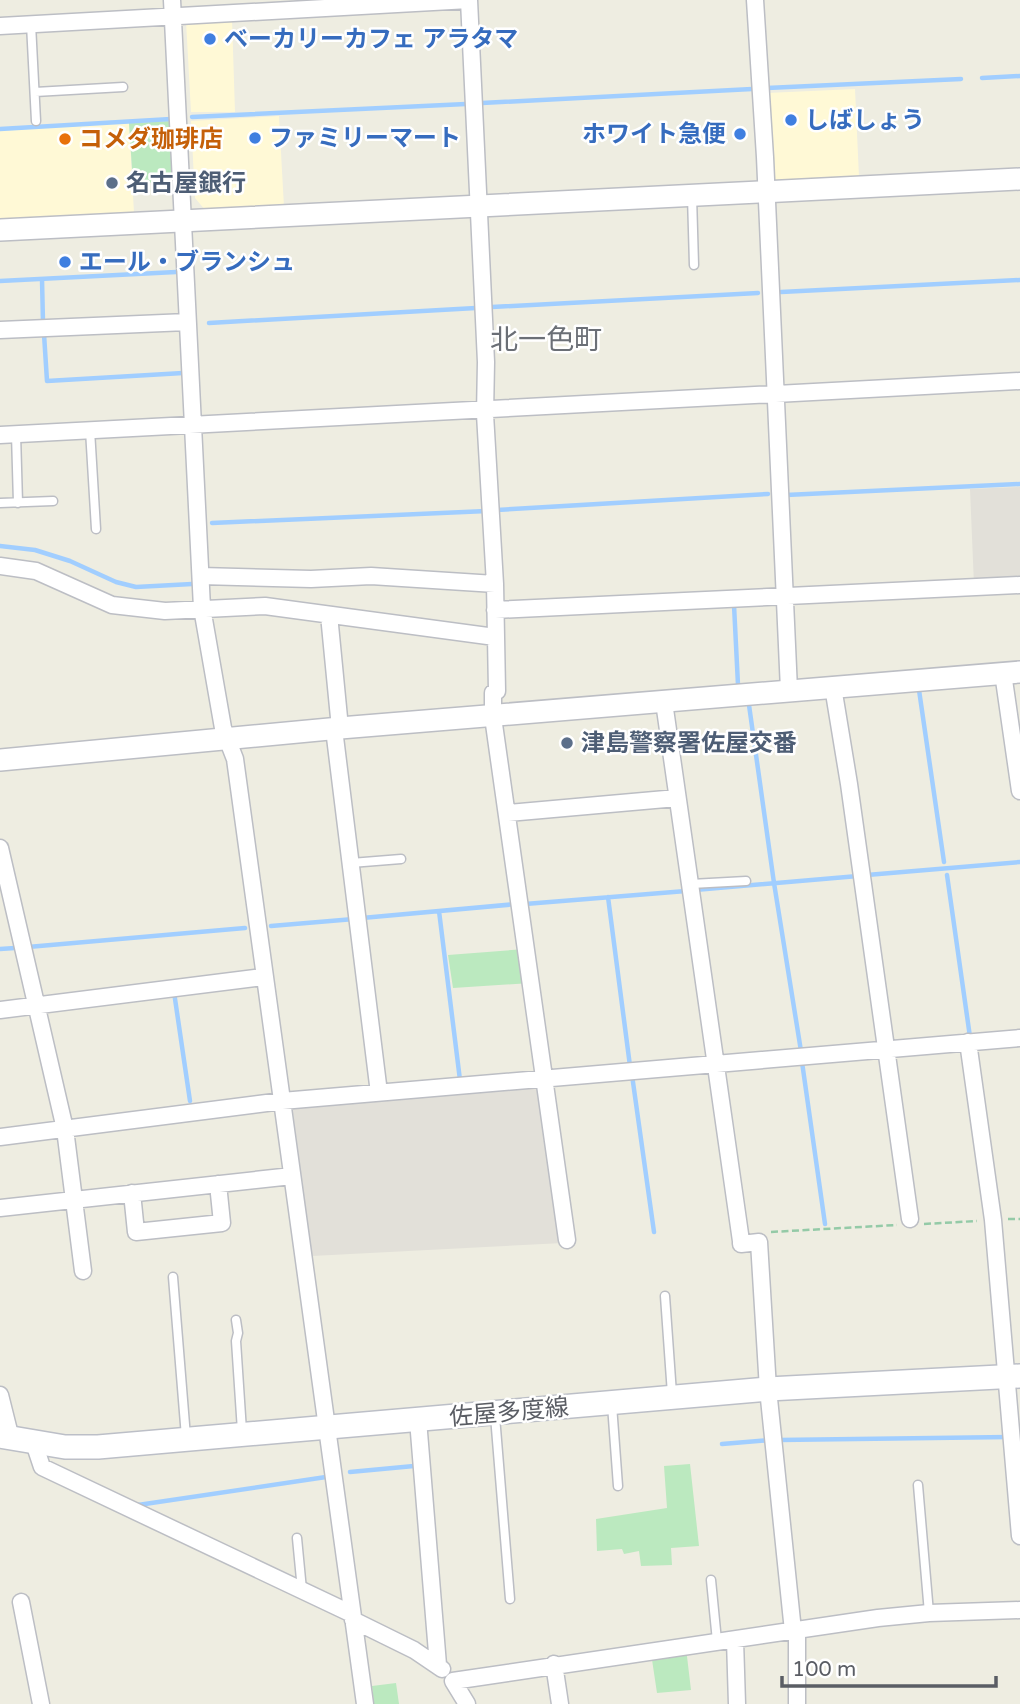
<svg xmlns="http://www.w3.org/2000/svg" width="1020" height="1704" viewBox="0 0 1020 1704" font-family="'Varela Round','Noto Sans JP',sans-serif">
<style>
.commercial{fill:#fff9d6}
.industrial{fill:#e2e0d9}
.green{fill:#bbe9bf}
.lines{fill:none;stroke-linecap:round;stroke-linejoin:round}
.stream{stroke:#a1ceff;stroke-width:4.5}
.service-casing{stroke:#bcbec4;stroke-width:11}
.minor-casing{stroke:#bcbec4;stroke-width:19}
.tertiary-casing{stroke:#bcbec4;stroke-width:24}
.secondary-casing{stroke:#bcbfc7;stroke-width:26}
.path{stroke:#94caa7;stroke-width:2.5;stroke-dasharray:7 3.5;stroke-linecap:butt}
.service{stroke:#fff;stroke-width:8}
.minor{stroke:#fff;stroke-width:16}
.tertiary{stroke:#fff;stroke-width:21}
.secondary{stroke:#fff;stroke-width:23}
.shop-dot{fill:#3f7fe0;stroke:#fff;stroke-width:2.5}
.food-dot{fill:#e8710a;stroke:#fff;stroke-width:2.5}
.service-dot{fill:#5c6f8a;stroke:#fff;stroke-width:2.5}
.labels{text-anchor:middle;stroke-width:5;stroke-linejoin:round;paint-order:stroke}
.shop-label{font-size:24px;font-weight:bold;fill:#366cbe;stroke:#fff;text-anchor:start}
.food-label{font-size:24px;font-weight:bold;fill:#c56008;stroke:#fff;text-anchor:start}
.service-label{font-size:24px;font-weight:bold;fill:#4e5e75;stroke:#fff;text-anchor:start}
.street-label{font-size:24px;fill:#5a5d64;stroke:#fff}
.quarter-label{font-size:28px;fill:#6b6f76;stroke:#fff}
</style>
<rect width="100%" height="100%" fill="#eeede1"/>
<!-- commercial -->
<path class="commercial" d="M232 19 235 112H191L186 21Z
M855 89 859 177 777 181 772 176 767 93Z
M279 116 284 207 206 211 195 198 191 121Z
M129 123 134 213 0 220V130Z"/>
<!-- industrial -->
<path class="industrial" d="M1020 487V582L974 585 970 489Z
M541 1085 563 1243 312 1256 292 1106Z"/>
<!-- green -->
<path class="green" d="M171 121 175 181 133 184 129 123Z
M525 949 531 983 453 988 448 955Z
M690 1464 699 1546 671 1548 672 1565 641 1566 639 1551 624 1554 622 1549 597 1551 596 1519 667 1508 664 1466Z
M686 1648 691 1690 657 1693 651 1653Z
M396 1683 399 1704H374L372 1686Z"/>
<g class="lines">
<!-- stream -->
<path class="stream" d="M982 78 1020 76
M767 88 961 79
M482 103 752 89
M192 117 466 104
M0 129 171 119
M42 279 43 323
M0 281 176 272
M781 292 1020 280
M492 307 758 293
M209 323 476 308
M44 334 47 381 183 373
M786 495 1020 484
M497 510 768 494
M212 523 487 511
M0 546 35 550 70 561 116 582 136 587 192 584
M734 605 738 685
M919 690 944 862
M749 705 774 883 801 1051
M867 875 1020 862
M947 875 970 1037
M695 890 858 876
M608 897 630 1066
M525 904 686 891
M439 911 460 1080
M362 918 517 904
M271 926 354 919
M28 947 245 928
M0 949 15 948
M174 992 190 1101
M802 1062 825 1224
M632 1075 654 1232
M779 1440 1009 1437
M722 1444 770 1440
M350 1472 414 1466
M138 1505 326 1477"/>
<defs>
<path id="service" d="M31 24 36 121
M35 92 123 87
M692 196 694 265
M90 430 96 529
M16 434 18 503
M0 503 53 501
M351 863 401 859
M691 884 746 881
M173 1277 186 1437
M665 1296 672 1394
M236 1320 238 1333 236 1341 242 1431
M612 1405 618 1486
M495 1416 510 1599
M918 1485 929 1613
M297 1538 302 1590
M711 1580 717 1641"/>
<path id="minor" d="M172 0 202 608 223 728 235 759 365 1704
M469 0 486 362 485 414 495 584 497 691 493 693V717L567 1240
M755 0 765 157 789 690
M0 26 469 0
M0 330 187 322
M0 435 1020 381
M0 566 36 571 112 605 165 611 265 606 495 637
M201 576 311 579 371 576 495 584
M495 610 1020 585
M329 615 340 728
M1003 673 1020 791
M833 687 849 784 910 1219
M664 702 741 1241V1244L759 1242 768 1389 793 1631
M334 729 379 1093
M508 813 677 798
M0 848 65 1129 83 1271
M0 1010 263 977
M968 1042 993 1220 1020 1536
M0 1137 282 1101 1020 1038
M132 1193 136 1232 222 1223 218 1184
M0 1208 292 1176
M0 1395 11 1439
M418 1420 438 1665
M34 1443 42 1467 352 1614
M21 1602 41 1704
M353 1620 414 1650 442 1669
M797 1630V1704
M735 1640 737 1704
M554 1664 560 1704
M467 1704 453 1681 878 1618 929 1613 1020 1610"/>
<path id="tertiary" d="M0 230 1020 179
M0 760 340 728 1020 672"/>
<path id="secondary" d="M0 1436 65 1447H98L768 1389 1020 1376"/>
</defs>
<!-- service casing -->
<use href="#service" class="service-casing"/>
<!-- minor casing -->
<use href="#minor" class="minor-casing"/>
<!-- tertiary casing -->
<use href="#tertiary" class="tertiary-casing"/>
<!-- secondary casing -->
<use href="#secondary" class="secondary-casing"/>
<!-- path -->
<path class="path" d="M1008 1219H1020
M924 1224 977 1221
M771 1232 897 1225"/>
<!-- service -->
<use href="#service" class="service"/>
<!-- minor -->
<use href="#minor" class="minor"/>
<!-- tertiary -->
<use href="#tertiary" class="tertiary"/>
<!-- secondary -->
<use href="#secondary" class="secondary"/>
</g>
<!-- markers -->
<g class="shop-dot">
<circle cx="210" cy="39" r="7"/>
<circle cx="791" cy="120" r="7"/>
<circle cx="740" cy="134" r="7"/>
<circle cx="255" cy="138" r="7"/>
<circle cx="65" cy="262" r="7"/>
</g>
<circle class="food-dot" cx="65" cy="139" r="7"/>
<g class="service-dot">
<circle cx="112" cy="183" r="7"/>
<circle cx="567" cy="743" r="7"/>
</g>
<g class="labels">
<!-- shop labels -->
<g class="shop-label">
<text x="224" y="47">ベーカリーカフェ アラタマ</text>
<text x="805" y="128">しばしょう</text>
<text x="726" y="142" text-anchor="end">ホワイト急便</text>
<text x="269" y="146">ファミリーマート</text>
<text x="79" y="270">エール・ブランシュ</text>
</g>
<!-- food labels -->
<g class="food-label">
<text x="79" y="147">コメダ珈琲店</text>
</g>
<!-- service labels -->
<g class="service-label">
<text x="126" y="191">名古屋銀行</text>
<text x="581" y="751">津島警察署佐屋交番</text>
</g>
<!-- street labels -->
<g class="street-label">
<text transform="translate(509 1412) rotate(-5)" y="8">佐屋多度線</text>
</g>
<!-- quarter labels -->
<g class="quarter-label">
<text x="546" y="349">北一色町</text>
</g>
</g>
<!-- scale -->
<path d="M782 1676v10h214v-10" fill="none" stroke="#5a5d64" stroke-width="3.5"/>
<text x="792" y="1676" font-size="21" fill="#5a5d64" stroke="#ffffff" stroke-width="5" paint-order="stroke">100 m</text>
</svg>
